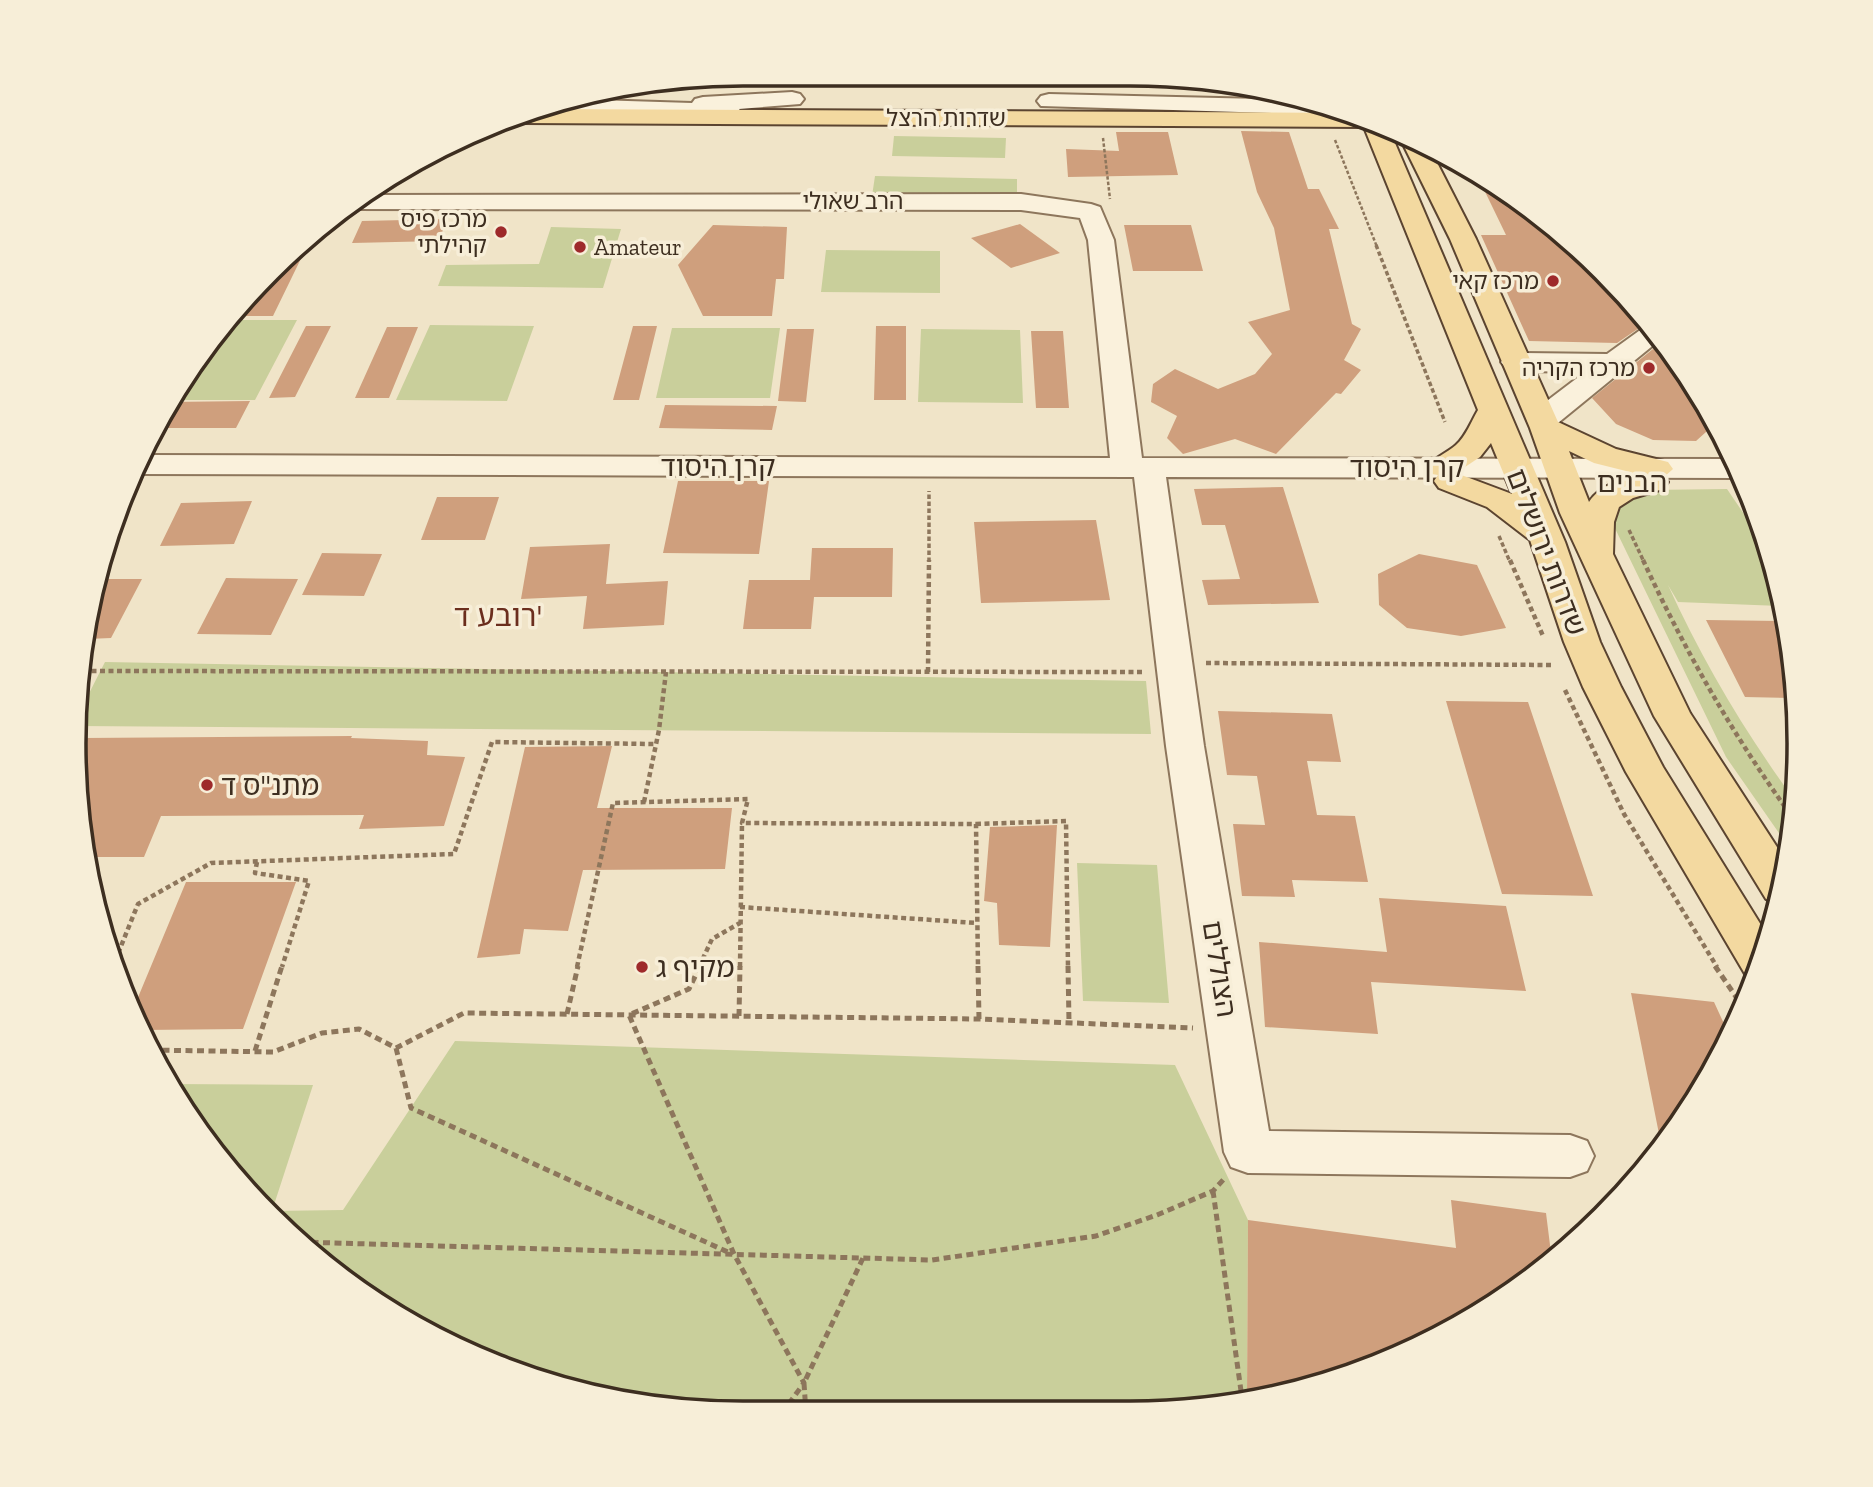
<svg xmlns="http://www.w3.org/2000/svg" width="1873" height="1487" viewBox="0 0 1873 1487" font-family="'Zilla Slab','Noto Sans Hebrew',serif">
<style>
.green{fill:#c9cf9b}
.building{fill:#cf9f7d}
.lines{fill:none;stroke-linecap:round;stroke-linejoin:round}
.minor-casing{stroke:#8d765c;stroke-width:4}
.major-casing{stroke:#5b4430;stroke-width:4}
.path-far3{stroke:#8d765c;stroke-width:2.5;stroke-dasharray:3.5 2;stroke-linecap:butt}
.path-far2{stroke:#8d765c;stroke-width:3.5;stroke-dasharray:4.5 2.5;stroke-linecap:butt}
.path-far1{stroke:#8d765c;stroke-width:4.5;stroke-dasharray:5 3.5;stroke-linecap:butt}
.path{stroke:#8d765c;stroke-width:5;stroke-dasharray:7 4.5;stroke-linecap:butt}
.minor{fill:#faf1dc;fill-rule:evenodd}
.major{fill:#f3d9a0;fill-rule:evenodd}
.poi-dot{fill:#9e2a2b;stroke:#f7eed8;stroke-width:2.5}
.labels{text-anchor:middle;stroke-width:7;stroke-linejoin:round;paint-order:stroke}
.far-street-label{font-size:23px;fill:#3d2e20;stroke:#f7eed8}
.far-poi-label{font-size:23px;fill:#3d2e20;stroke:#f7eed8;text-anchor:end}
.street-label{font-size:28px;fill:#3d2e20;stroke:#f7eed8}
.poi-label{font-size:28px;fill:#3d2e20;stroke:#f7eed8;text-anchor:start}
.neighbourhood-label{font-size:30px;fill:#6b2e1e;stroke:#f7eed8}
.rim{fill:none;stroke:#3d2e20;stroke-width:3.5}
</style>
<rect width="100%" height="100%" fill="#f0e4c8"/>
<!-- green -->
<path class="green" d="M1121 75H1173L1227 86 1105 87Z
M894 136 1006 138 1005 158 892 156Z
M875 176 1017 179V199L872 196Z
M551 227 621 229 603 288 438 286 446 265 539 264Z
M826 250 940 251V293L821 292Z
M231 320H297L255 400H170Z
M430 325 534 326 507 401 396 400Z
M672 328H780L770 398H656Z
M921 329 1020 330 1023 403 918 402Z
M1727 489 1769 551 1782 606 1678 602 1668 585C1703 662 1746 734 1796 802L1788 846 1726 757 1609 516 1625 505 1624 502 1649 490Z
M105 662 1146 681 1151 734 76 726 77 717Z
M1077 863 1157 865 1169 1003 1083 1001Z
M455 1041 1175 1065 1248 1220 1247 1398 1174 1412 743 1413 613 1401 487 1362 336 1275 240 1185 167 1084 313 1085 272 1211 343 1210Z"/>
<!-- building -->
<path class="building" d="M1241 131 1289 132 1308 189H1319L1339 229H1329L1352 324 1361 329 1344 360 1361 370 1341 394 1336 393 1276 454 1235 439 1183 454 1167 438 1177 416 1151 402 1153 384 1175 369 1218 389 1255 374 1272 354 1248 322 1290 310 1274 228 1257 192Z
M1116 132H1168L1178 175 1068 177 1066 149 1119 151Z
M1475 171 1571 240 1642 326 1617 343 1529 341 1481 235H1506Z
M447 219 439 241 352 243 362 221Z
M1020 224 1060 253 1011 268 971 238Z
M713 225 787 227 784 279H776L772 316H703L678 265Z
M1124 225H1191L1203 271H1133Z
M311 238 273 316H234L270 269Z
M306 326H331L295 397 269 398Z
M633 326H657L639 400H613Z
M876 326H906V400H874Z
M387 327H418L389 398H355Z
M787 329H814L806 402 778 401Z
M1031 331H1063L1069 408H1036Z
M1658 345 1710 409 1716 423 1696 441 1653 440 1616 424 1592 398Z
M250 401 236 428H155L169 402Z
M665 405 777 406 772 430 659 428Z
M678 481H769L759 554 663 553Z
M1283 487 1319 603 1208 605 1202 580 1240 579 1225 525H1202L1194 489Z
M437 497H499L485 540H421Z
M252 501 234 544 160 546 181 503Z
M1096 520 1110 600 981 603 974 522Z
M610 544 606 584 668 581 664 625 583 629 587 596 521 599 530 547Z
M812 548H893L892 597H814L811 629H743L749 580H810Z
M322 553 382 554 364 596 302 595Z
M1419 554 1477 565 1506 628 1461 636 1407 628 1379 605 1378 574Z
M226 578 298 579 271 635 197 634Z
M95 579H142L111 638 87 639Z
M1706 620 1785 621 1794 656 1795 698 1745 697Z
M1446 701 1528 702 1593 896 1502 894Z
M1218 711 1332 714 1341 762 1307 761 1317 815 1355 816 1368 882 1292 880 1295 897 1242 896 1233 824 1265 825 1257 776 1227 775Z
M352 736 351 738 428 741 427 755 465 757 444 826 359 829 364 815 161 816 144 857H88L75 754 83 738Z
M612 746 597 808H732L725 869 583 870 568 931 524 929 520 954 477 958 525 747Z
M1057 825 1050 947 999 945 997 903 984 901 990 827Z
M186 882H296L243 1029 143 1030 134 1007Z
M1379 898 1506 906 1526 991 1371 982 1378 1034 1265 1027 1259 942 1387 952Z
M1631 993 1714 1002 1731 1039 1662 1149Z
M1451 1200 1546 1213 1552 1261 1464 1324 1344 1378 1247 1398 1248 1220 1456 1248Z"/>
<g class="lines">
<defs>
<path id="minor" d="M792 92 800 94 804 99 800 104 739 109 742 113 738 118 730 120 640 114 546 113 537 110 563 99 692 103 695 99 703 97Z
M1049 94 1299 100 1348 110 1338 115 1041 106 1037 101 1041 96Z
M1021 194 1091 204 1100 207 1114 240 1142 458 1733 459 1741 478 1166 477 1204 746 1269 1131 1570 1135 1587 1141 1594 1156 1587 1171 1570 1177 1248 1173 1231 1167 1224 1152 1166 746 1134 477 136 474 144 455 1110 458 1088 240 1080 218 1021 210 349 209 367 195Z
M1643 328 1656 343 1553 427 1542 429 1531 427 1527 420 1531 413 1585 372 1516 371 1506 368 1501 362 1506 356 1516 353 1607 354Z"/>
<path id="major" d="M540 109 1353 113 1389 129 1565 542 1600 642 1621 687 1663 767 1769 938 1754 978 1745 974 1626 772 1583 687 1564 642 1530 540 1487 507 1439 488 1434 481 1438 475 1432 474 1427 467C1434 457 1446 454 1456 445 1466 436 1471 422 1478 410L1364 127 523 123 514 120ZM1491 443 1512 494 1456 473 1480 457Z
M1404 136 1429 147 1476 239 1558 422 1616 449 1668 462 1673 469 1664 477 1668 482 1663 489 1633 498 1619 507 1614 522 1613 554 1690 713 1786 861 1779 903 1766 899 1654 716 1560 513 1530 428 1450 239 1401 140ZM1569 451 1594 463 1642 475C1621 480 1601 484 1589 502Z"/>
</defs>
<!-- minor casing -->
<use href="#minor" class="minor-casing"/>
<!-- major casing -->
<use href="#major" class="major-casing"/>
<!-- path-far3 -->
<path class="path-far3" d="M670 85H689
M810 85 1036 82
M1103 138 1110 199
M1335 140 1377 247"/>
<!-- path-far2 -->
<path class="path-far2" d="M1376 245 1445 422
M1629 530 1644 562
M1499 536 1510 562
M929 562V491"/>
<!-- path-far1 -->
<path class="path-far1" d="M1510 560 1543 636
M1643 560C1685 651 1734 737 1793 818
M1206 663 1554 665
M83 671 1143 672
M928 672 929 560
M1565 690 1624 814 1717 967
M644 802 659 730 666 672
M976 824 1066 821 1068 967
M257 862 255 873 309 881 282 967
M740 907 977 923
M115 961 138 904 211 863 454 854 492 742 654 744
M577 967 613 803 748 799 742 823 976 824 978 967
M699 967 712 939 740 923
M740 967 742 823"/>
<!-- path -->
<path class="path" d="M700 966 689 989 629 1015 734 1254 804 1383 782 1413
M978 966 979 1019
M1068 966 1069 1022
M1715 966 1743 1007
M567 1014 578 966
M739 1016 740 966
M396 1048 411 1108 730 1253
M151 1050 273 1052 322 1033 359 1029 396 1048 464 1013 979 1019 1193 1028
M255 1051 282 966
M1213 1191 1242 1398
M300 1242 932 1260 1096 1236 1157 1215 1213 1191 1224 1179
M806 1413 804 1383 863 1258"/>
<!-- minor -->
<use href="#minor" class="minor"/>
<!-- major -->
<use href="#major" class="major"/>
</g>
<!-- markers -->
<g class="poi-dot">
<circle cx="501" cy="232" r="7"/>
<circle cx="580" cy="247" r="7"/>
<circle cx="1553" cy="281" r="7"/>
<circle cx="1649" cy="368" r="7"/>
<circle cx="207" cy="785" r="7"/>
<circle cx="642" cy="967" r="7"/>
</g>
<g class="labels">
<!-- far-street labels -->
<g class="far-street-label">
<text x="946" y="126">שדרות הרצל</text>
<text x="853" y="209">הרב שאולי</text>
</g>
<!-- far-poi labels -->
<g class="far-poi-label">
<text x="487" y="227">מרכז פיס<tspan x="487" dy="26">קהילתי</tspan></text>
<text x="594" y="255" text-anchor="start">Amateur</text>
<text x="1539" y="289">מרכז קאי</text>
<text x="1635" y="376">מרכז הקריה</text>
</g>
<!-- street labels -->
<g class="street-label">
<text x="718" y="476">קרן היסוד</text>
<text x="1407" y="477">קרן היסוד</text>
<text x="1632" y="492">הבנים</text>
<text transform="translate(1547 552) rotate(69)" y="10">שדרות ירושלים</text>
<text transform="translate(1220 969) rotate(81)" y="10">הצוללים</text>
</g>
<!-- poi labels -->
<g class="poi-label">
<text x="221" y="795">מתנ"ס ד</text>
<text x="656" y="977">מקיף ג</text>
</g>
<!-- neighbourhood labels -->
<g class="neighbourhood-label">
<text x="498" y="626">רובע ד'</text>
</g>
</g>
<!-- crop -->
<path d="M0 0H1873V1487H0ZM743 86H1130A657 657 0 0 1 1787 743V744A657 657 0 0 1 1130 1401H743A657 657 0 0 1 86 744V743A657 657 0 0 1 743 86Z" fill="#f7eed8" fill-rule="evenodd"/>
<path class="rim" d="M743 86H1130A657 657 0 0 1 1787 743V744A657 657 0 0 1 1130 1401H743A657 657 0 0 1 86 744V743A657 657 0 0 1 743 86Z"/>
</svg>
